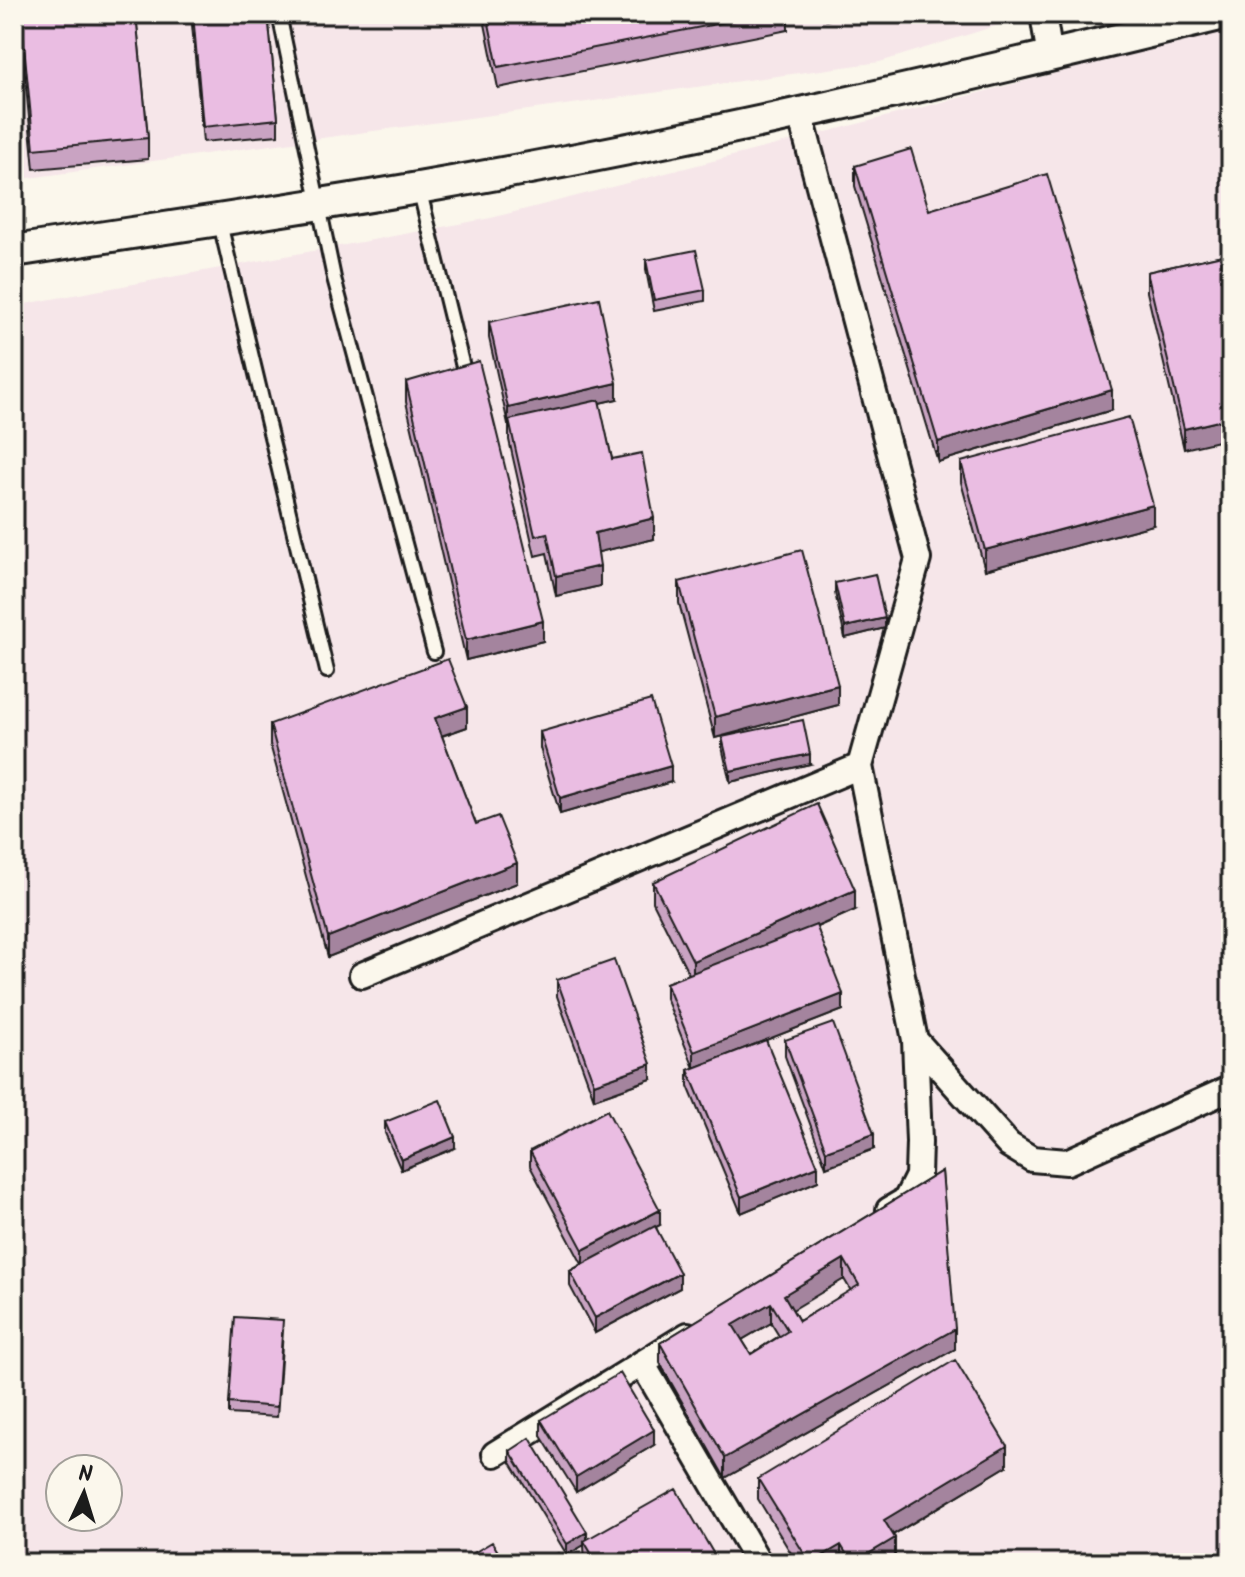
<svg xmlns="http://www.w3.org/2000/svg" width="1245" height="1577" viewBox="0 0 1245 1577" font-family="Kalam,sans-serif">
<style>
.built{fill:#f6e6e9;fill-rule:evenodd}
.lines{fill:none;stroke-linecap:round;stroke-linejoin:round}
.service-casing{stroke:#1c1c1c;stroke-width:18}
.minor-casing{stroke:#1c1c1c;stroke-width:30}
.tertiary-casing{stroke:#1c1c1c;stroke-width:36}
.service{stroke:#fbf7ec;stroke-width:12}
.minor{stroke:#fbf7ec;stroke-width:24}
.tertiary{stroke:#fbf7ec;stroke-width:30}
.wall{fill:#c9a3c2;stroke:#1c1c1c;stroke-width:2;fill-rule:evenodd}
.shaded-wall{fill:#a4849e;stroke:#1c1c1c;stroke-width:2}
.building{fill:#eabde2;stroke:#1c1c1c;stroke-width:2;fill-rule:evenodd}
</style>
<rect width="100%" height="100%" fill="#fbf7ec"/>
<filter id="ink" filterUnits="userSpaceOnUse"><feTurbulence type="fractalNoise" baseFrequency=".0125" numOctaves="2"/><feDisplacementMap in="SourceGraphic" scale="16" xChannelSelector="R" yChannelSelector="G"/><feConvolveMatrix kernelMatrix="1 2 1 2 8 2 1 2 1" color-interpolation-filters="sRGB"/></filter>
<g filter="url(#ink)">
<!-- built -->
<path class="built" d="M14 14H1034L880 62 14 180Z
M1231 28V1563H14V306L491 218ZM60 1469H108V1517H60Z"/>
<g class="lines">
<defs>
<path id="service" d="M279 14 334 278 434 652
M419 188 466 379
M219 219 327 671"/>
<path id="minor" d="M1043 14 1050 57
M800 114 918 559 860 766 915 1040 919 1142 918 1176 906 1200 889 1210
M362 975 860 766
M915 1040 1009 1145 1032 1159 1067 1162 1231 1088
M642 1363 759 1563
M495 1454 688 1335"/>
<path id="tertiary" d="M14 251C149 230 284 211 418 188 689 142 957 79 1224 14"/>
</defs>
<!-- service casing -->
<use href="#service" class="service-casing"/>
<!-- minor casing -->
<use href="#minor" class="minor-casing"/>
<!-- tertiary casing -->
<use href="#tertiary" class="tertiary-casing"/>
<!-- service -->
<use href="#service" class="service"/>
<!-- minor -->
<use href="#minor" class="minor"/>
<!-- tertiary -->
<use href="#tertiary" class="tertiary"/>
</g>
<!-- wall -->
<path class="wall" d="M19 14H136L148 138V159L34 169Z
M191 14H268L278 119V135L203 142Z
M483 14H788V30L498 88Z
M855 166 929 210 1112 410 938 462 855 186Z
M1231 253 1184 449 1147 292V272Z
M646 260 705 290V301L654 311 646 270Z
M489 322 617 399 599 403 612 459 654 539 598 552 600 586 556 596 547 553 535 556 509 440V423L508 424 489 338Z
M406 382 543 641 466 660 406 402Z
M961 462 1153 525 985 570 961 482Z
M679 582 838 705 715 738 679 603Z
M835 583 885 628 845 638 835 593Z
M270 724 467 727 442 736 476 824 517 883 328 957 270 744Z
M540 732 671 782 560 814 540 748Z
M722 737 810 764 730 782 722 747Z
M653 882 855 910 817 927 843 1010 766 1040 818 1181 741 1213 688 1086V1070L753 1045 694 1068 666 998V983L689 974 653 902Z
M557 980 651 1079 594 1099 557 996Z
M785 1040 874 1149 826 1167 785 1056Z
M385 1122 455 1148 401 1170 385 1133Z
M530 1151 660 1225 656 1227 680 1288 595 1333 570 1286V1271L582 1264 530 1166Z
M942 1171 955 1349 725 1478 660 1363V1343ZM844 1279 851 1291 799 1321 792 1309ZM771 1323 779 1336 751 1354 742 1340Z
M283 1331 277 1417 229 1414V1403Z
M541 1420 654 1445 576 1492 541 1436Z
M510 1451 587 1539 719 1563H585L584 1545 567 1555 510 1461Z
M1007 1466 893 1535 895 1558 887 1563H797L758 1499V1479Z"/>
<!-- shaded-wall -->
<path class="shaded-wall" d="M826 14H853L826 20Z
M617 383V399L508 424V408Z
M1112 390V410L938 462V442Z
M1231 418V438L1184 449V429Z
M1153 505V525L985 570V550Z
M654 518V539L595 553V533Z
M600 566V586L556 596V576Z
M885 618V628L845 638V627Z
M543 621V641L466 660V640Z
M838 685V705L715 738V717Z
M467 707V727L435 738V718Z
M810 754V764L730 782V771Z
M671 766V782L560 814V798Z
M517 863V883L328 957V937Z
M855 890V910L693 981V961Z
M843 994V1010L694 1068V1052Z
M651 1064V1079L594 1099V1084Z
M874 1134V1149L826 1167V1151Z
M455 1137V1148L401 1170V1160Z
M818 1166V1181L741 1213V1197Z
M660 1210V1225L583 1265V1250Z
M844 1259V1279L784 1315V1295Z
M680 1273V1288L595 1333V1318Z
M771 1303V1323L733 1345V1325Z
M955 1329V1349L725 1478V1458Z
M654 1430V1445L576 1492V1477Z
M1007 1446V1466L884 1540V1520Z
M587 1532V1543L584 1541V1545L567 1555V1544Z
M895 1538V1558L887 1563H853Z
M841 1545V1563H811Z"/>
<!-- building -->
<path class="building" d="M21 14H136L148 138 34 149Z
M193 14H268L278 119 203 127Z
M487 14H767L498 67Z
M911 149 929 210 1047 174 1112 390 938 442 855 166Z
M696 250 705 290 654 300 646 260Z
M1231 253V418L1184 429 1147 272Z
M599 298 617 383 508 408 489 322Z
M479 361 543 621 466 640 406 382Z
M599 400 612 459 642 453 654 518 595 533 600 566 556 576 547 533 535 536 509 420Z
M1129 417 1153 505 985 550 961 462Z
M802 550 838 685 715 717 679 582Z
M875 574 885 618 845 627 835 583Z
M448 659 467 707 435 718 476 824 498 816 517 863 328 937 270 724Z
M651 700 671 766 560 798 540 732Z
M803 720 810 754 730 771 722 737Z
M817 804 855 890 693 961 653 882Z
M816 925 843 994 694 1052 666 983Z
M614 960 651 1064 594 1084 557 980Z
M833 1023 874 1134 826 1151 785 1040Z
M766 1040 818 1166 741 1197 688 1070Z
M440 1100 455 1137 401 1160 385 1122Z
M607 1110 660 1210 583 1250 530 1151Z
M942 1171 955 1329 725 1458 660 1343ZM844 1259 859 1285 799 1321 784 1295ZM771 1303 788 1331 751 1354 733 1325Z
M655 1226 680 1273 595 1318 570 1271Z
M235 1317 283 1320 277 1407 229 1403Z
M955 1360 1007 1446 884 1520 895 1538 853 1563H852L841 1545 810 1563 758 1479Z
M620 1373 654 1430 576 1477 541 1420Z
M530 1438 587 1532 567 1544 510 1451Z
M676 1489 719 1563H597L584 1541Z
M492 1542 505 1563H457Z
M558 1553 564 1563H541Z"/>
</g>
<!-- margin -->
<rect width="1245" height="1577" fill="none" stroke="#fbf7ec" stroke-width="48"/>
<rect x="24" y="24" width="1197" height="1529" fill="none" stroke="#1c1c1c" stroke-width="3" filter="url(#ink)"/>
<!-- north arrow -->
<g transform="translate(84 1493) rotate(4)"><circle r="38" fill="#fbf7ec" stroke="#a29f99" stroke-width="2"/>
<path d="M0-6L14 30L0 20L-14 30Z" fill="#1c1c1c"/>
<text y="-12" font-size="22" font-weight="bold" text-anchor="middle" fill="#1c1c1c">N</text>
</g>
</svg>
